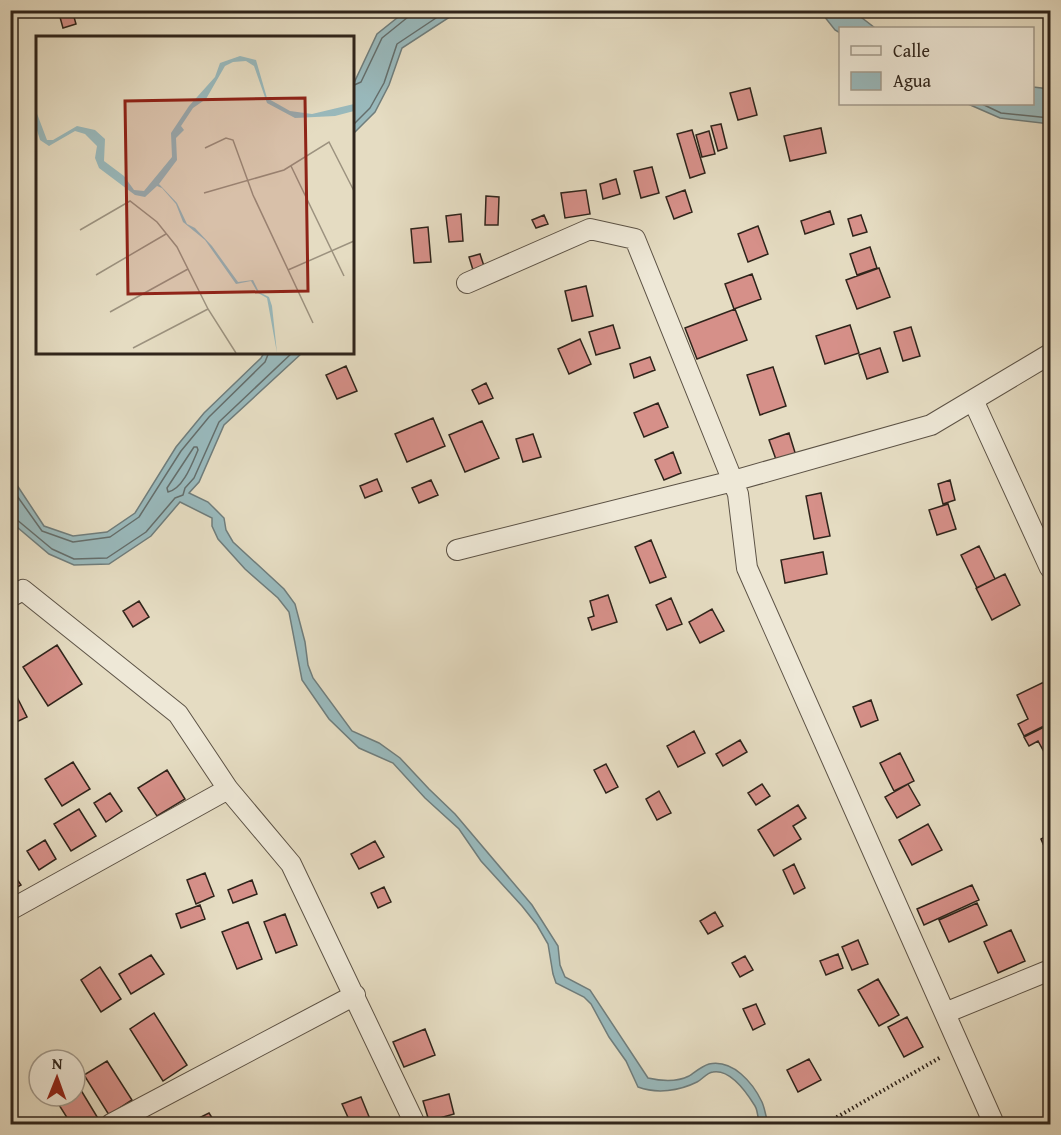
<svg xmlns="http://www.w3.org/2000/svg" width="1061" height="1135" viewBox="0 0 1061 1135" font-family="'Gentium Book Plus',serif">
<style>
.water{fill:#99b9bc;stroke:#6f7d7c;stroke-width:1.5}
.lines{fill:none;stroke-linecap:round;stroke-linejoin:round}
.shore{stroke:#646e6c;stroke-width:1.5}
.building{fill:#d69089;stroke:#2f241b;stroke-width:1.5}
.street-casing{stroke:#5c5245;stroke-width:22}
.path{stroke:#2f241b;stroke-width:4;stroke-dasharray:1.5 3;stroke-linecap:butt}
.street{stroke:#eee8d7;stroke-width:20}
.inset-road{fill:none;stroke:#9c927f;stroke-width:1.5}
.view{fill:#8f2418;fill-opacity:0.15;stroke:#8f2418;stroke-width:3}
.inset-edge{fill:none;stroke:#2f241b;stroke-width:3}
</style>
<rect width="100%" height="100%" fill="#e5dcc2"/>
<filter id="stains"><feTurbulence type="fractalNoise" baseFrequency=".00333" numOctaves="4"/><feColorMatrix values="0 0 0 0 .2 0 0 0 0 .09 0 0 0 0 .02 0 0 0 .5 -.17"/></filter>
<radialGradient id="worn" r=".72"><stop offset=".6" stop-color="#630" stop-opacity="0"/><stop offset="1" stop-color="#630" stop-opacity=".3"/></radialGradient>
<!-- water -->
<path class="water" d="M407 10 459 11 402 48 389 85 375 112 353 134V85L377 34Z
M820 11H853L875 28H840V33L835 30Z
M1033 87 1050 89V124L1000 118 968 104H1032Z
M264 353H302L224 425 199 482 189 493 208 502 224 518 226 530 233 542 284 589 295 604 305 642 308 665 313 678 352 731 379 743 400 758 429 789 455 814 532 905 558 946 560 965 565 977 590 990 648 1078C661 1081 677 1082 689 1076 695 1072 702 1066 709 1064 733 1059 753 1083 762 1102 765 1109 766 1117 768 1124H759C758 1119 758 1111 755 1106 747 1093 730 1069 713 1072 706 1073 703 1079 697 1082 679 1091 657 1094 638 1087L626 1061 609 1037 591 1004 584 997 556 983 553 974 548 944 537 925 522 906 481 861 459 829 425 798 393 763 359 748 329 719 302 680 289 612 278 598 245 569 218 539 212 526V518L180 502 151 536 109 564 74 565 49 554 11 522V476L44 526 73 536 107 532 135 513 176 447 204 413 261 358Z"/>
<g class="lines">
<!-- shore -->
<path class="shore" d="M352 86 361 82 382 38 408 17 410 10
M982 104 1001 113 1050 118
M352 126 370 108 384 83 397 44 448 10
M194 447H197L198 450C192 464 183 489 168 492L167 488Z
M10 486 42 531 73 542 110 537 139 517 181 451 209 417 265 362 269 352
M10 518 16 519 52 549 74 559 107 558 146 532 175 498 183 495 185 488 194 478 219 422 293 352"/>
</g>
<!-- building -->
<path class="building" d="M58 10H72L76 24 63 28Z
M750 88 757 115 738 120 730 93Z
M721 124 727 148 718 151 711 126Z
M821 128 826 153 790 161 784 136Z
M692 130 705 173 690 178 677 134Z
M709 131 715 154 702 157 696 135Z
M652 167 659 193 641 198 634 171Z
M616 179 620 194 603 199 600 184Z
M586 190 590 214 565 218 561 193Z
M685 190 692 212 674 219 666 197Z
M486 196 499 197 498 225H485Z
M830 211 834 224 805 234 801 221Z
M461 214 463 241 449 242 446 216Z
M544 215 548 224 536 228 532 220Z
M861 215 867 232 853 236 848 219Z
M758 226 768 254 748 262 738 234Z
M428 227 431 262 414 263 411 229Z
M870 247 877 268 857 275 850 254Z
M480 254 484 266 473 270 469 257Z
M879 268 890 297 857 309 846 280Z
M752 274 761 299 734 309 725 284Z
M586 286 593 316 572 321 565 291Z
M735 309 747 340 697 359 685 328Z
M613 325 620 348 596 355 589 332Z
M850 325 859 353 825 364 816 336Z
M911 327 920 356 903 361 894 332Z
M580 339 591 364 569 374 558 349Z
M880 348 888 372 867 379 859 355Z
M650 357 655 370 634 378 630 364Z
M346 366 357 391 337 399 326 375Z
M773 367 786 406 760 415 747 375Z
M486 383 493 398 479 404 472 390Z
M658 403 668 427 644 437 634 413Z
M433 418 445 446 407 462 395 434Z
M482 421 499 458 465 472 449 435Z
M789 433 797 459 778 465 769 440Z
M533 434 541 457 523 462 516 439Z
M673 452 681 473 664 480 655 460Z
M377 479 382 491 365 498 360 486Z
M431 480 438 495 419 503 412 488Z
M950 480 955 500 943 504 938 484Z
M821 493 830 536 814 539 806 496Z
M948 504 956 529 937 535 929 510Z
M651 540 666 577 650 583 635 547Z
M979 546 995 579 977 588 961 555Z
M823 552 827 574 785 583 781 560Z
M1005 574 1020 605 992 620 976 588Z
M608 595 617 622 592 630 588 618 594 616 590 601Z
M671 598 682 624 667 630 656 605Z
M139 601 149 617 133 627 123 611Z
M712 609 724 631 700 643 689 622Z
M57 645 82 684 48 706 23 667Z
M1044 682 1050 697V723L1024 736 1018 724 1028 719 1017 695Z
M17 697 27 717 10 725V700Z
M871 700 878 720 861 727 853 707Z
M1050 724V763L1038 741 1029 746 1024 737Z
M694 731 705 753 678 767 667 746Z
M740 740 747 752 723 766 716 754Z
M900 753 914 781 894 791 880 763Z
M73 762 90 789 62 806 45 779Z
M606 764 618 787 606 793 594 770Z
M167 770 185 799 157 816 138 788Z
M762 784 770 796 756 805 748 793Z
M908 784 920 805 897 818 885 797Z
M659 791 671 813 657 820 646 799Z
M110 793 122 811 106 822 94 803Z
M798 805 806 818 793 826 801 839 774 856 758 830Z
M79 809 96 836 71 851 54 824Z
M928 824 942 850 912 865 899 840Z
M1050 834V854L1048 855 1041 839Z
M45 840 56 859 39 870 27 851Z
M375 841 384 857 359 869 351 854Z
M794 864 805 888 794 894 783 870Z
M10 869 21 885 10 891Z
M205 873 214 896 196 904 187 880Z
M252 880 257 894 233 903 228 890Z
M972 885 979 900 924 925 917 909Z
M384 887 391 902 378 908 371 893Z
M977 903 987 925 949 942 939 920Z
M200 905 205 919 181 928 176 914Z
M715 912 723 926 708 934 700 921Z
M285 914 297 945 276 953 264 922Z
M248 922 262 959 237 969 222 932Z
M1011 930 1025 961 998 973 984 942Z
M858 940 868 964 852 970 842 947Z
M838 954 843 968 826 975 820 961Z
M151 955 164 974 131 994 119 974Z
M745 956 753 970 740 977 732 963Z
M100 967 121 999 101 1012 81 980Z
M878 979 899 1015 879 1026 858 990Z
M756 1004 765 1024 753 1030 743 1009Z
M154 1013 187 1065 163 1081 130 1029Z
M907 1017 923 1047 904 1057 888 1027Z
M425 1029 435 1055 404 1067 393 1042Z
M809 1059 821 1080 798 1092 787 1070Z
M107 1061 132 1100 109 1115 84 1075Z
M76 1082 99 1120 92 1124H71L54 1097 75 1096Z
M449 1094 454 1114 429 1121 423 1101Z
M361 1097 372 1124H351L342 1104Z
M209 1113 216 1124H187Z"/>
<g class="lines">
<defs>
<path id="street" d="M467 283 590 229 635 239 738 494 747 568 994 1124
M973 400 1050 568
M457 550 733 481 931 425 1050 354
M10 597 23 590 178 714 228 789 291 864 415 1124
M10 910 228 789
M945 1013 1050 970
M111 1124 355 995"/>
</defs>
<!-- street casing -->
<use href="#street" class="street-casing"/>
<!-- path -->
<path class="path" d="M825 1124 941 1057"/>
<!-- street -->
<use href="#street" class="street"/>
</g>
<!-- overview -->
<g transform="translate(36 36)">
<rect width="318" height="318" fill="#e5dcc2"/>
<path d="M204 20 220 24 231 62 254 75 276 78 318 68V75L299 80 259 82 231 67 218 30 210 25 197 26 189 30 170 63 157 72 145 90 148 94 140 102 141 124 123 148 141 167 151 188 159 192 176 210 202 246 217 244 223 256 233 261 236 270 241 317 231 262 222 257 215 245 200 248 169 204 147 186 140 168 126 152 121 150 109 161 99 159 63 132 59 122 61 110 49 98 39 95 13 110 4 104 0 91V75L11 104H17L41 90 59 94 69 103 68 125 88 140 98 154 108 155 136 121 135 97 153 70 179 41 184 27Z" fill="#99b9bc"/>
<path class="inset-road" d="M169 112 190 102 197 104 217 159 277 287M255 130 308 240M168 157 248 134 293 106 318 155M44 194 94 165 121 186 141 211 172 273 200 317M252 234 318 205M60 239 130 198M74 276 152 233M97 312 172 273"/>
<path class="view" d="M269 62 272 255 92 258 89 65Z"/>
<rect width="318" height="318" class="inset-edge"/>
</g>
<!-- margin -->
<rect width="1061" height="1135" fill="none" stroke="#e5dcc2" stroke-width="36"/>
<rect x="12" y="12" width="1037" height="1111" fill="none" stroke="#2f241b" stroke-width="3"/>
<rect x="18" y="18" width="1025" height="1099" fill="none" stroke="#2f241b" stroke-width="1.5"/>
<!-- legend -->
<rect x="839" y="27" width="195" height="78" fill="#eee8d7" stroke="#a29a8c" stroke-width="1.5"/>
<rect x="851" y="46" width="30" height="9" fill="#eee8d7" stroke="#a29a8c" stroke-width="1.5"/>
<text x="893" y="57" font-size="18" fill="#2f241b">Calle</text>
<rect x="851" y="72" width="30" height="18" fill="#99b9bc" stroke="#a29a8c" stroke-width="1.5"/>
<text x="893" y="87" font-size="18" fill="#2f241b">Agua</text>
<!-- north arrow -->
<g transform="translate(57 1078) rotate(1)"><circle r="28" fill="#eee8d7" stroke="#a29a8c" stroke-width="1.5"/>
<path d="M0-4.5L10 22L0 15L-10 22Z" fill="#8f2418"/>
<text y="-9" font-size="16" font-weight="bold" text-anchor="middle" fill="#2f241b">N</text>
</g>
<rect width="100%" height="100%" filter="url(#stains)"/>
<rect width="100%" height="100%" fill="url(#worn)"/>
</svg>
